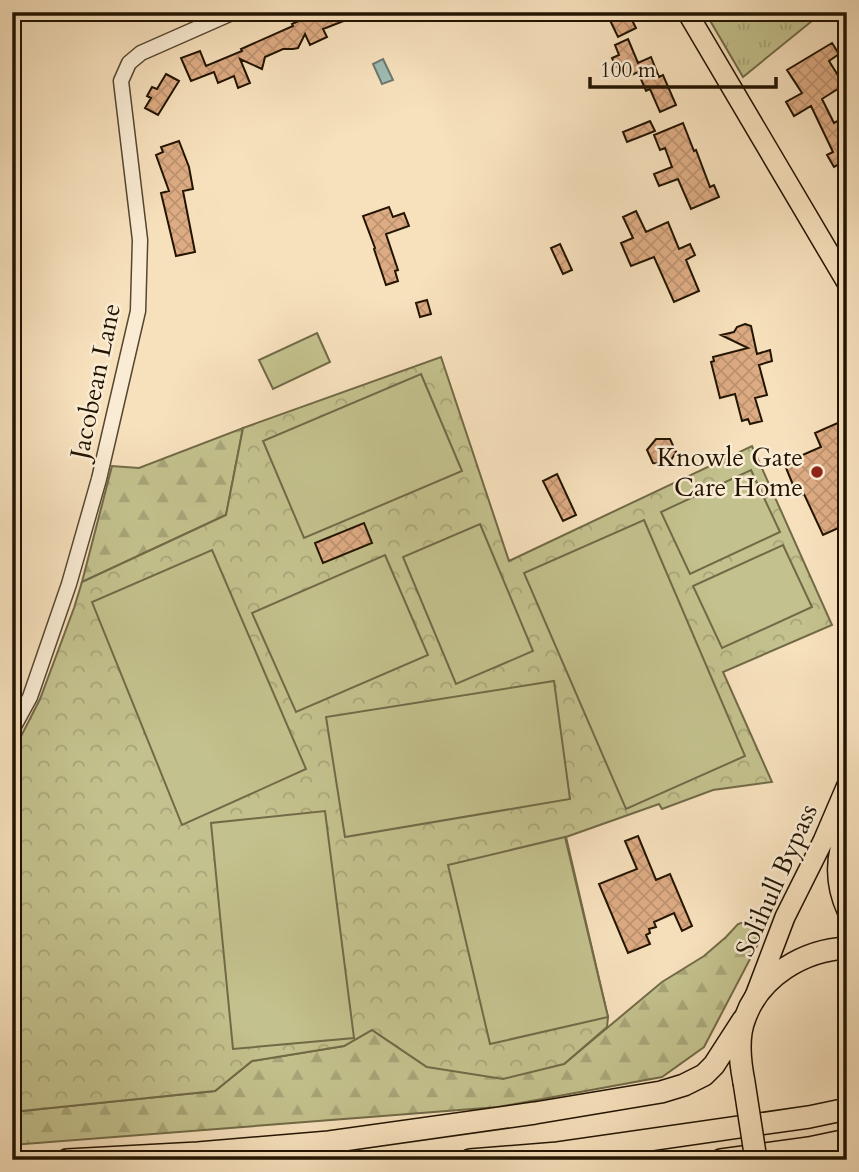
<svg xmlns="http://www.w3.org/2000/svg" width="859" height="1172" viewBox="0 0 859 1172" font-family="Cardo,serif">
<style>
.grass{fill:url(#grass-tufts);stroke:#726a47;stroke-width:2}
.forest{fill:url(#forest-firs);stroke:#726a47;stroke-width:2}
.park{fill:url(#park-crowns);stroke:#726a47;stroke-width:2}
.pitch{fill:#c3c18d;stroke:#726a47;stroke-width:2}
.water{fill:url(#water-ripples);stroke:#6c796d;stroke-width:2}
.building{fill:url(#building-cross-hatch);stroke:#221401;stroke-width:2}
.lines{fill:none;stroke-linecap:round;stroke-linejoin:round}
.minor-casing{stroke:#574730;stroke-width:17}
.major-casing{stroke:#221401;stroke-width:22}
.highway-casing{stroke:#221401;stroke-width:24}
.minor{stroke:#faecd4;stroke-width:14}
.major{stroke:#f7e1bd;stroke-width:19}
.highway{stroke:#f7e1bd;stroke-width:21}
.highway-bridge-casing{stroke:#221401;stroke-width:24;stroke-linecap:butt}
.highway-bridge{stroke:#f7e1bd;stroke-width:21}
.poi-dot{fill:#8f2418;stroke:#faecd4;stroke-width:2.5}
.labels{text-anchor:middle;stroke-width:5;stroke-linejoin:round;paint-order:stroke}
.street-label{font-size:26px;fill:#221401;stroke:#faecd4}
.poi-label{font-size:26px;fill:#221401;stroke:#faecd4;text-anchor:end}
</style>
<defs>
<pattern id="grass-tufts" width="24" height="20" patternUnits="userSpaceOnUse" patternTransform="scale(1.75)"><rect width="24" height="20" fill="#c3c18d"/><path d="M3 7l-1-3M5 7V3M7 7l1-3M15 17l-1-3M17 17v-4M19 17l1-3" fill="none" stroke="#a7a578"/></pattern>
<pattern id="forest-firs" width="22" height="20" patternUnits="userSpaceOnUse" patternTransform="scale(1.75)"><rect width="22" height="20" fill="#c3c18d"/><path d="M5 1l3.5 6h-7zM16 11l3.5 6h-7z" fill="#a7a578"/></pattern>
<pattern id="park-crowns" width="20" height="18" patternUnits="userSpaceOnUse" patternTransform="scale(1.75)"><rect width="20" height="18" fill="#c3c18d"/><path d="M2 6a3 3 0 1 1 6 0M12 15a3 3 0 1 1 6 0" fill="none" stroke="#a7a578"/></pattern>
<pattern id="water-ripples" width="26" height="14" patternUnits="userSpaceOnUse" patternTransform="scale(1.75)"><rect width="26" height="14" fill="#9ebcb5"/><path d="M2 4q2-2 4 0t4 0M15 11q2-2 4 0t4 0" fill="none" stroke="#88a19a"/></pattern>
<pattern id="building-cross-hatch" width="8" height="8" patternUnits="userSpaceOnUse" patternTransform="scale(1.75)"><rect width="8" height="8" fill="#deac84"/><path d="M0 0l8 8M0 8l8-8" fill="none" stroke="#be9370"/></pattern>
</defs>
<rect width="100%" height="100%" fill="#f7e1bd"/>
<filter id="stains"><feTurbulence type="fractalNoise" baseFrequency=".00286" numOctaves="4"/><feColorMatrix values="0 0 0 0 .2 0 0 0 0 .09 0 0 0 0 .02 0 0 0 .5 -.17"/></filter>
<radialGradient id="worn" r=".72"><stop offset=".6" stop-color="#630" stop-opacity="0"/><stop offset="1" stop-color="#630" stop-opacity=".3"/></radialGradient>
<!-- grass -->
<path class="grass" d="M705 12H823L743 77Z"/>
<!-- forest -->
<path class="forest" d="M243 428 226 515 82 582 112 466 139 468Z
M756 918 762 923 760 940 704 1047 662 1077 498 1107 12 1145V1112L215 1091 252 1061 344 1046 372 1030 427 1067 564 1064 662 982 704 956 726 937 738 924Z"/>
<!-- park -->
<path class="park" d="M441 357 509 561 752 446 832 625 723 672 772 782 713 790 662 809 659 804 566 837 608 1017 607 1027 564 1064 503 1079 427 1067 372 1030 344 1046 252 1061 215 1091 12 1112V754L40 699 74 608 82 582 226 515 243 428Z"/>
<!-- pitch -->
<path class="pitch" d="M317 333 330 362 273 389 259 360Z
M421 374 462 471 304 538 263 441Z
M751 470 780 532 690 574 661 512Z
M644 520 745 756 626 809 524 573Z
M480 524 533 651 456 684 403 557Z
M783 545 812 607 722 648 693 586Z
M212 550 306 769 182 825 92 602Z
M385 555 428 655 296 712 252 613Z
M554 681 570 799 345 837 326 717Z
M325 811 354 1038 233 1049 211 823Z
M565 837 608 1017 490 1044 448 865Z"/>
<!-- water -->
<path class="water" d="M383 59 393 80 382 84 373 64Z"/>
<!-- building -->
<path class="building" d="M318 12 364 13 323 29 327 37 310 45 305 34 298 48 293 49H283L265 57 262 69 240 59 250 83 238 88 234 76 218 83 214 72 191 81 181 58 200 51 206 66 242 51 241 49 293 26 292 24Z
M606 12H628L636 28 618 37Z
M628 39 638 63 651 57 659 77 663 75 676 105 660 112 650 89 646 91 638 72 627 77 622 65 616 67 612 58 619 55 615 45Z
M832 43 839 54 829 61 844 85 822 99 834 123 839 120 842 127 847 125V160L834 167 827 155 833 152 811 106 794 116 786 102 802 93 787 70Z
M166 74 179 81 158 115 145 108 151 98 147 96 152 87 157 89Z
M650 121 655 131 627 142 623 132Z
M683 123 694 151 696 150 710 187 714 185 719 197 691 209 678 179 659 186 654 174 672 167 665 148 660 150 654 135Z
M179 141 189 167 193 189 183 191 195 252 176 256 161 193 169 191 156 155 163 152 161 147Z
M389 207 393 217 404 213 409 226 386 234 398 270 395 271 398 281 386 285 374 249 375 248 363 216Z
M636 211 646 232 668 222 679 249 690 244 695 255 686 260 699 291 674 302 654 257 631 266 621 243 633 238 623 217Z
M560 244 572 270 563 274 551 248Z
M427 300 431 314 420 317 416 303Z
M745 324 751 326 757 354 770 350 772 361 759 365 767 395 755 398 762 421 750 424 748 419 742 421 735 394 720 398 711 362 714 361 713 357 748 348 721 335 734 332 737 327Z
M842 421 847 432V524L823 535 804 494 798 497 784 463 821 447 815 433Z
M656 439H670L676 452 668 465 653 463 647 450Z
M557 474 576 515 563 521 543 481Z
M364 523 372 543 323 563 315 543Z
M638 836 656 880 670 874 692 926 682 931 674 913 654 922 656 927 649 929 650 933 646 935 650 944 628 953 599 884 637 869 625 841Z"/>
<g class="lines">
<defs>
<path id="minor" d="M12 730 30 697 69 584 99 479 138 311 140 240 121 81 129 63 141 53 234 12"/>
<path id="major" d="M687 12 847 283
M847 830C834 856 835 885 847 911
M755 996 785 917 823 841 847 785"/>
<path id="highway" d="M744 1082C740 1062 737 1037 745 1018 760 976 804 950 847 948
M67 1160 198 1153 329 1142 535 1113 661 1092 684 1085 704 1075 714 1065 743 1020
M470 1160 558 1153 809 1117 847 1109
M721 1160 809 1148 847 1140"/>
</defs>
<!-- minor casing -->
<use href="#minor" class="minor-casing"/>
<!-- major casing -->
<use href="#major" class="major-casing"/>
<!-- highway casing -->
<use href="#highway" class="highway-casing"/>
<!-- minor -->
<use href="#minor" class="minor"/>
<!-- major -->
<use href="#major" class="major"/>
<!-- highway -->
<use href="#highway" class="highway"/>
<defs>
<path id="highway-bridge" d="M744 1082 756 1160"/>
</defs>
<!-- highway-bridge casing -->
<use href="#highway-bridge" class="highway-bridge-casing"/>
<!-- highway-bridge -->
<use href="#highway-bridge" class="highway-bridge"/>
</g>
<!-- markers -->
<circle class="poi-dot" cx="817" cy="472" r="7"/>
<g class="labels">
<!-- street labels -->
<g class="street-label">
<text transform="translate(95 381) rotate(-78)" y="9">Jacobean Lane</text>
<text transform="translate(776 880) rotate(-66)" y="9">Solihull Bypass</text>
</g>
<!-- poi labels -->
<g class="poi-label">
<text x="803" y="466">Knowle Gate<tspan x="803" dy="30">Care Home</tspan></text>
</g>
</g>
<!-- margin -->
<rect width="859" height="1172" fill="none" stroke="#f7e1bd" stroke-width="42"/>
<rect x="14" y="14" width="831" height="1144" fill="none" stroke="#221401" stroke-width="3.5"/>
<rect x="21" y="21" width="817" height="1130" fill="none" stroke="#221401" stroke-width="2"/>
<!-- scale -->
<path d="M590 77v10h186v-10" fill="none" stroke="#221401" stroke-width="3.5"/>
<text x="600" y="77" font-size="21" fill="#221401" stroke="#faecd4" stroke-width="5" paint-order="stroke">100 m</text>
<rect width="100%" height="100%" filter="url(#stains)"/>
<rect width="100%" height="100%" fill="url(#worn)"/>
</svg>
